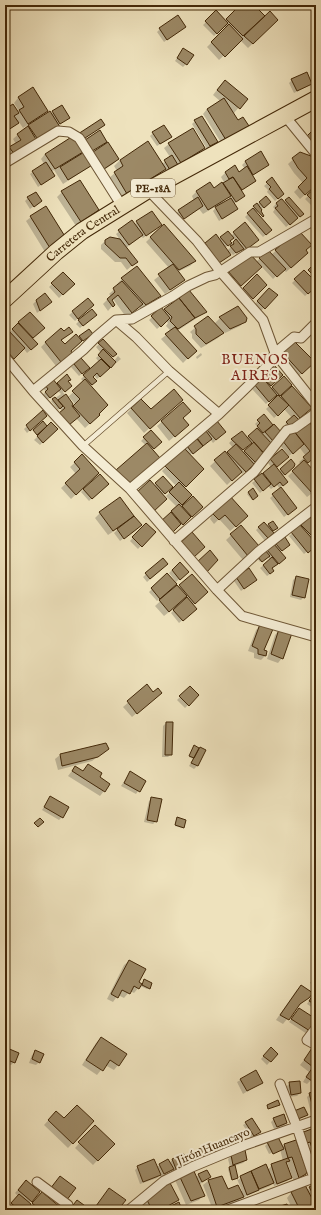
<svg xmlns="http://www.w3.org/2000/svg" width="321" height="1215" viewBox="0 0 321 1215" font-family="'IM FELL English',serif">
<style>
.shadow{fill:#0003;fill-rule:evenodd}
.building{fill:#9c8966;stroke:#432808}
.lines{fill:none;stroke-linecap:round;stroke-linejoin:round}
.service-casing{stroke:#6e5635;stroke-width:6}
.minor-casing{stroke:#6e5635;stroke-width:11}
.trunk-casing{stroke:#432808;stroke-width:18}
.service{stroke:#f4ecd4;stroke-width:4.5}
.minor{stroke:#f4ecd4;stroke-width:9}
.trunk{stroke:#eee2bd;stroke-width:16}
.labels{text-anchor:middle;stroke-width:4;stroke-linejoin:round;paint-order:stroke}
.shield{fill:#f4ecd4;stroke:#786345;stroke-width:1}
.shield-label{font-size:11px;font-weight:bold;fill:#432808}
.street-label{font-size:12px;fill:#432808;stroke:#f4ecd4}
.quarter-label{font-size:14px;letter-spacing:1px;fill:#7a1f14;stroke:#f4ecd4}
</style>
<rect width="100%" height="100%" fill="#eee2bd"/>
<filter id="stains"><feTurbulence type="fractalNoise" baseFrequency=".005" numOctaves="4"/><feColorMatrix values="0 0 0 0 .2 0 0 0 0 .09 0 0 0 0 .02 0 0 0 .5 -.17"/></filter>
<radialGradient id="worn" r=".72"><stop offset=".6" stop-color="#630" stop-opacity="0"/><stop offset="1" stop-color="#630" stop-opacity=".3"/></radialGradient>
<!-- shadow -->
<path class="shadow" d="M242 5H253L265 17 277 20 248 48 240 40 219 60 207 47 226 28 224 26 214 36 203 25 216 12 225 21Z
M293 5H304L298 10Z
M185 27 164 42 157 32 160 29Z
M181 52 186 64 183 67 175 61Z
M292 80 311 83 308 86 294 93 289 83Z
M220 86 246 99 234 113 230 110 238 122 247 126 222 144 203 114 207 109 220 101 213 95Z
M33 89 47 111 39 118 51 114 62 106 69 118 10 159 5 153 16 144 13 139 32 122 23 128 19 122 5 133V110L17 113 19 111 14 103 18 98Z
M195 121 217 142 207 149 192 124Z
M104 125 79 142 76 137Z
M153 133 167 140 157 146 150 136Z
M169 144 204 148 199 153 176 167 166 172 164 169 159 175 121 199 108 179 117 171 114 166 120 160 162 164 170 157 164 148Z
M103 145 87 154 118 159 113 164 96 175 91 166 63 184 54 170 51 172 54 176 38 187 30 174 44 164 41 159 45 154Z
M260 153 268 165 252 176 255 181 241 191 244 196 234 204V212L219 221 213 211 218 205 203 214 199 209 180 221 176 213 194 201 192 196 196 192 210 183 214 189 223 185 225 184 221 177 225 173 234 167 238 173 245 169 242 165 245 162ZM228 197 230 199 222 203Z
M300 153 316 163V210L305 199 310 194 308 192 300 199 294 192 303 183 294 173 288 164Z
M272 179 283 194 275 201 267 192 268 190 264 186Z
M62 192 98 210 94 214 76 226 57 197Z
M28 198 41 201 30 209 25 201Z
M289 198 302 214 286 227 273 212 275 209 273 207 276 204 282 200 284 203Z
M260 202 268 204 256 213 271 230 263 237 245 217Z
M31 217 65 238 45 252 26 221Z
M131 221 134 225 137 222 157 228 143 238 141 236 126 248 136 262 127 270 121 262H115L101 249V245L105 241 120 240 116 234Z
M316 225V239L312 234 316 231 313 228Z
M228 232 231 236 234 233 255 242 244 251 242 249 233 255 231 253 214 267 201 248 216 236 219 239ZM233 238 235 241 231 244 230 242ZM229 244 231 247 227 251 225 248Z
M151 237 195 261 190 266 177 272 179 284 165 294 154 280 169 268 146 242Z
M290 238 305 251 302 258 286 272 283 269 273 279 261 266 236 290 223 276 228 271 256 262 268 251 271 255Z
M137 267 159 296 155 301 141 309 139 307 126 317 113 299 111 301 114 304 108 311 103 304 111 296 109 294 119 285 117 284 122 279Z
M304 271 316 283V286L305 296 292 283Z
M63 273 73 284 59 298 49 287Z
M257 275 266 285 249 301 240 291Z
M269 289 276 295 261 311 255 304Z
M88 299 90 308 75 321 69 315Z
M36 301 48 305 37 313 33 304Z
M238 307 245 321 240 326 225 333 224 332 218 338 201 348 192 338V334L190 332 208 317 214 324 220 318Z
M161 309 163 312 165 310 206 312 177 331 191 355 183 363 161 339 171 331 166 326 168 323 166 321 157 329 149 320Z
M30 313 43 328 32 339 34 347 27 353 24 349 9 363 5 359V334L9 333Z
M92 318 80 328 76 324 79 321Z
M88 330 91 334 70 351 66 357 56 366 41 347 46 342 64 333 72 332 61 341 65 346 78 339Z
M103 340 116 354 111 358 114 361 118 356 121 359 116 363V362L97 379 94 375 92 377 95 381 90 386 99 415 85 428 76 418 62 411 60 408 58 410 51 401 61 394 58 391 47 400 42 395 46 392 43 388 46 385H57L67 376V382L70 386 63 392 67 398 84 382 81 379 99 362 96 358 101 353 96 347ZM69 397 76 405 72 408 68 398Z
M294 342 313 362 297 378 278 358Z
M316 349V353L312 357 310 355Z
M201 353 202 355 197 359 196 357Z
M81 359 85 371 79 376 71 367Z
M262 375H282L269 387 271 389 284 378 288 388 279 396 280 398 292 387 306 412 289 428 285 424 292 418 284 409 274 418 266 409 277 398 275 396 266 404 251 388Z
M183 403V429L169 441 157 426Z
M177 404 144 433 127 413 132 408 151 411Z
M43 412V418L27 433 24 429Z
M258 421 273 426 280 433 270 443 271 444 262 452 263 454 250 467 242 474 240 472 227 485 210 466 224 453 226 454 233 448 229 443 232 440 247 438 256 431 255 430 258 427 255 424ZM249 444 250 446 243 453 241 451Z
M217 423 225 432 213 443 210 439 190 455 203 469 183 488 184 502 185 503 193 497 201 507 179 527 169 515 177 507 166 496 176 486 162 471 184 449Z
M51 424 56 429 40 445 34 440Z
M309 424 316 431V456L306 464 316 475V490L307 497 288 476 301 464 299 462 306 456 299 447 289 456 279 444 293 432Z
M151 431 161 442 151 450 141 441Z
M82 456 93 478 71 499 61 488 76 474 70 467Z
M271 460H284L275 467 279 472 291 461 290 470 283 476 284 485 280 487 296 508 284 517 270 498 280 489 277 485 271 489 268 486 260 493 252 483 271 467 268 463Z
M163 478 171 487 162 495 148 516 132 498 136 494 154 486Z
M104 487 89 501 81 492 84 489Z
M252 490 257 496 252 500 247 494Z
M214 510 242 521 230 531 219 519 214 524 210 519 211 517 209 515Z
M100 513 129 519 137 528 120 541 114 533 117 530V529L108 535 95 518Z
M310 518 316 525V530L309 536 314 546 304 554 289 536Z
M273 522 275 529 271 531 270 536 265 541 256 530 259 527 267 526Z
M146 524 154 532 138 549 130 541Z
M241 526 253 551 243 560 226 540Z
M274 545 275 546 277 545H289L280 552 282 561 271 569 270 574 267 576 260 568 270 560 268 557 260 562 257 558 266 552Z
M162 560 164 567 147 582 143 577Z
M172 570 184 575 176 582 169 573Z
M167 575 173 587 157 601 149 592Z
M192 575 202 597 192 605 193 611 179 623 171 613 175 609 174 608 164 616 155 606 177 586 178 588Z
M296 577 304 597 301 600 290 597 293 580Z
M237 578 252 583 241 591 234 581Z
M261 625 263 650 265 656 261 660 254 658V653L248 651 256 630Z
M279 630 282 658 278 663 267 659 275 635Z
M147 686 156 697 132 717 123 707Z
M190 687 198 695 185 708 177 700Z
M166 723 171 754 168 757H162L163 726Z
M105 744 108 749 92 761 58 770 55 759 60 755Z
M195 746 199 749 197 766 194 769 189 766 193 759 189 757Z
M88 765 98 777 104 791 100 796 68 776 75 767 82 772Z
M130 773 145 781 136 794 121 786Z
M50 797 62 817 59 820 42 810Z
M152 798 156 821 153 824 144 822 149 801Z
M176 820 183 827 182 828 175 826Z
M129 961 138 983 142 985 143 982 149 988 147 989 140 986 134 993 130 991 124 998 118 995 113 1002 107 999 124 965Z
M316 974V987L310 983Z
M301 986 308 998 297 1007 283 1024 276 1020 296 991Z
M316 990V1010L307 1004Z
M299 1009 316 1020 307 1034 289 1022Z
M101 1038 126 1055 114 1070 105 1065 97 1075 82 1065 96 1043Z
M271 1048 277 1054 267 1065 261 1059Z
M7 1049 14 1062 11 1065 5 1063V1051Z
M312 1050 316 1052V1080L315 1081 312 1079 307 1084 303 1082 309 1072 300 1065Z
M35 1052 39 1062 36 1065 29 1063 32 1055Z
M255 1071 261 1083 243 1094 237 1082Z
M290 1083 300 1093 297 1096 288 1097 287 1086Z
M316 1092V1116L312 1117 307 1097 310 1094Z
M56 1112 64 1120 93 1121 68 1148 44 1125Z
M274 1119 286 1123 283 1126 274 1129 271 1122Z
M246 1123 256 1135 251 1138 243 1125Z
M95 1126 113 1144 93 1165 75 1148Z
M316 1131V1151L310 1153 301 1146Z
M268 1143 282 1148 284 1145 305 1174 300 1179 294 1182 287 1162 286 1164 290 1178 287 1181 274 1186 273 1182 270 1186 244 1197V1195L238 1201 213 1210 203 1185 208 1181 222 1177 227 1191H242L237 1179 231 1180 228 1169 230 1167 228 1159 231 1156 246 1160 243 1163 234 1166 238 1180 252 1171 268 1170 272 1165 283 1161 280 1149 269 1154 265 1146Z
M206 1146 208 1149 211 1146 222 1149 211 1156 210 1153 207 1156 196 1162 192 1155 195 1152Z
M184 1155 187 1164 184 1167 173 1172 172 1170 161 1177 160 1175 157 1178 140 1184 135 1170 138 1167H157L168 1160 169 1163 172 1160Z
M199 1175 209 1177 199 1185 203 1195 199 1200 186 1205 175 1180 179 1176 196 1177Z
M23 1184 31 1201 29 1203 31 1205 37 1198 56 1210H29L27 1207 25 1210H13L9 1207 18 1196 15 1193Z
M316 1184 315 1207 312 1210H293L287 1198 291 1193 305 1186 307 1190Z
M157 1188 178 1200 171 1206 181 1210H145L142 1204Z
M105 1194 117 1210H93Z"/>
<!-- building -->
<path class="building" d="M240 5H254L265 16 243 36 226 19Z
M216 10 228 23 217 34 205 21Z
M270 11 278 20 253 44 244 36Z
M178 15 186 27 167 40 159 28Z
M229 24 243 39 225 57 211 42Z
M183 48 194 55 187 65 177 58Z
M307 72 312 84 297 91 291 79Z
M225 80 248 99 240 109 217 90Z
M33 87 48 111 28 124 19 110 24 107 18 97Z
M224 98 238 120 243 117 249 126 226 140 207 109Z
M13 104 19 113 14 116 19 123 5 132V109Z
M62 105 70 118 60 124 52 111Z
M50 111 60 127 39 141 28 125Z
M202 116 218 142 210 146 194 120Z
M101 119 105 125 82 140 78 134Z
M164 125 172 137 160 144 152 132Z
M28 126 37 141 15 155 9 147 21 140 17 134Z
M316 127V150L305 138Z
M193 128 205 148 181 163 168 143Z
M100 130 107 142 89 153 82 142Z
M73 136 83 152 55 169 45 154Z
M148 141 166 169 127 194 114 172 123 166 120 160Z
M108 142 119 159 101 171 90 154Z
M86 151 94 164 68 180 60 167Z
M261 151 269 165 253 175 245 161Z
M300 152 311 156 316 161V191L313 188 305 195 298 187 307 178 298 168 292 158Z
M172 155 178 165 170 170 164 160Z
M46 162 55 176 41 185 32 171Z
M235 165 239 172 247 166 256 181 242 190 233 177 229 179 225 172Z
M233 177 245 196 236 202 223 183Z
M272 177 284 194 278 199 269 189 271 187 266 182Z
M80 180 99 210 81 222 61 191Z
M210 182 214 188 222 182 231 196 208 210 196 191Z
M314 189 316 191V204L307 195Z
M36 192 42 201 34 207 27 197Z
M266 196 271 202 264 208 259 202Z
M198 197 203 206 184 219 178 210Z
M289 197 304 214 300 217 285 200Z
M231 198 238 209 222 219 215 207Z
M281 199H282L298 218 290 225 275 208 278 206 276 203Z
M257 203 262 210 261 211 264 216 263 217 253 206Z
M46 206 66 238 50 248 30 216Z
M253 208 272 230 266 235 247 213Z
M152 211 162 225 146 236 136 221Z
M132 220 143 235 129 245 118 230Z
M245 222 259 240 247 249 233 232Z
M164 224 196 261 179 270 150 237Z
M228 231 234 238 230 241 232 243 228 246 220 237Z
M300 232 312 245 306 250 308 253 291 268 275 250 290 237Z
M216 234 231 255 219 263 205 243Z
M110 237 120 239 138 262 132 266 126 258H120L105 244V240Z
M236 239 244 249 236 253 230 246 234 244 233 242Z
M268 250 286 269 277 277 259 258Z
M250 254 262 267 241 286 227 270Z
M173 264 185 280 170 290 158 274Z
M313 265 316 269V273L313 275 308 270Z
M137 266 161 296 146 305 121 278Z
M304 270 316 282V287L308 294 294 279Z
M63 272 75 284 63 295 51 283Z
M257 274 267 285 253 299 243 288Z
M122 281 143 304 132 313 118 295 112 300 115 305 113 307 107 299 115 292 113 288Z
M269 288 278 295 265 309 257 301Z
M189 290 207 312 195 318 179 298Z
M45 293 52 302 40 311 36 300Z
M88 298 94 305 78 319 72 311Z
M179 298 195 318 178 329 170 321 172 317 164 309Z
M238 306 247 318 246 322 230 329 219 317Z
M161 307 170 318 161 327 151 316Z
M92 309 97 315 83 326 78 320Z
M30 312 45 328 33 338 18 322Z
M208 316 224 333 206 344 196 334V329L194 326Z
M18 323 38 344 31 350 12 329Z
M69 327 73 332 61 340 65 344 76 334 82 341 71 351 72 353 61 362 45 342 61 328 64 331Z
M175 327 197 351 188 359 165 334Z
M89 329 93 334 83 341 79 336Z
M8 330 25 348 14 359 5 349V333Z
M103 339 117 354 113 357 98 343Z
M294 341 315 362 302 374 282 352Z
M103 349 116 362 111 368 98 355Z
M81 358 90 368 82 374 74 364Z
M101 359 110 368 100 377 97 373 93 377 97 381 92 385 83 375Z
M273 364 283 375 271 386 261 375Z
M67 374 71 380 68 381 72 386 65 392 57 383Z
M284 376 292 385 280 396 272 387Z
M262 377 277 395 269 402 254 384Z
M52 378 61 389 50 398 45 392 48 389 45 385Z
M85 379 108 405 99 414 100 415 90 424 73 406 80 399 72 391Z
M292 386 312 408 300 418 281 396Z
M174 389 183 400 150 429 131 408 141 399 151 409Z
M66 394 73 404 72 406 80 416 69 425 59 413 65 408 58 400Z
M278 395 289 405 278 416 268 405Z
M55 397 63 406 60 409 52 399Z
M183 402 191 411 183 418 189 425 175 437 161 421Z
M43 410 47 416 30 431 26 425Z
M264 414 273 425 263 433 257 426 260 423 257 420Z
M294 415 299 420 291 427 286 422Z
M43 421 47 426 37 435 33 430Z
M217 421 226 432 216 440 207 430Z
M51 422 58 429 43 443 37 436Z
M309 422 316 430V456L308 463 303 457 310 451 294 431Z
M274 424 282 433 273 441 265 432Z
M257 428 272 444 263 452 248 436Z
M151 430 162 442 154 449 143 437Z
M293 430 304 444 293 454 282 440Z
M206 431 212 439 203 446 197 438Z
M242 431 252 443 243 450 231 439Z
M197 439 203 446 193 454 187 446Z
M254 442 264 454 255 462 244 451Z
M147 443 160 458 129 485 116 470Z
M236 444 254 464 246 472 227 452Z
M184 448 204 469 186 487 165 466Z
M282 449 289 457 277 467 270 459Z
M225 451 242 472 232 481 214 460Z
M82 454 99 473 76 495 65 483 80 469 74 462Z
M291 459 295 464 294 467 285 475 280 469Z
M304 460 316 473V490L313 494 292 471Z
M274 464 288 482 283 486 280 482 274 487 263 473Z
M262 473 271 484 263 491 254 479Z
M100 474 109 484 92 499 83 489Z
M163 476 173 487 165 494 155 483Z
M150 480 167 499 153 512 136 493Z
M179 482 192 495 182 505 169 492Z
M281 487 297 508 288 515 272 494Z
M253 488 258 496 253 500 248 492Z
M229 495 248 516 236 527 225 515 219 520 213 514 215 512 213 509Z
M193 496 203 507 192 517 182 506Z
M120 497 134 516 113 531 99 512Z
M179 504 191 517 183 525 171 511Z
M171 512 181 524 171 534 160 522Z
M134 516 142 525 124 539 117 529Z
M310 517 316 524V531L311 535 301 525Z
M273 521 278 528 273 531 268 524Z
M264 522 274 533 268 538 258 527Z
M146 523 156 532 142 547 132 537Z
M241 525 259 546 248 556 230 534Z
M300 525 316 543V546L308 553 291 532Z
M192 532 205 547 194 557 181 542Z
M285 537 290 545 282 551 276 544Z
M274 544 286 558 279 564 267 550Z
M210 550 218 560 206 573 196 563Z
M265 550 270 556 262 562 257 556Z
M272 557 278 564 272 568 274 571 270 574 263 565Z
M163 558 168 564 150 579 145 573Z
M180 562 189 572 180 580 172 570Z
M249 568 257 580 244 589 236 577Z
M167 573 177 584 160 599 151 588Z
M192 574 208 592 195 604 179 585Z
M296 576 309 579 305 598 292 595Z
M177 585 187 596 169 612 159 600Z
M187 597 197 609 183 621 173 610Z
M260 624 273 629 264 650 267 651 266 656 258 654V649L252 646Z
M279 629 292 633 283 659 271 654Z
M147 684 153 692 158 688 162 693 137 714 127 701Z
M190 686 199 695 189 706 179 696Z
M166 722H173L172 755H165Z
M106 743 109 749 98 757 62 766 60 754Z
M194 745 199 748 194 758 189 756Z
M200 747 206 750 198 766 191 763Z
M88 764 102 773 100 777 110 784 105 792 72 771 75 766 83 771Z
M130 771 146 781 140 792 124 783Z
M50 796 69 807 63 818 44 807Z
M151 797 162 799 157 822 147 820Z
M177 817 186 820 184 828 175 825Z
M40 818 44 822 38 827 34 823Z
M129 960 146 969 139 982 142 984 139 989 134 986 130 994 122 990 118 998 111 994Z
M144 979 152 983 150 989 142 985Z
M301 985 313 993 309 998 300 1004 289 1020 280 1015Z
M316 990V1005L309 1001Z
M299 1008 316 1019V1023L310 1031 291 1019Z
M101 1037 127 1054 119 1066 110 1060 103 1071 86 1060Z
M271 1047 278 1054 271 1062 263 1056Z
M7 1048 19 1053 15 1063 5 1059V1053Z
M312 1048 316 1051V1075L312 1081 306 1077 313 1067 304 1060Z
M35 1050 44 1054 40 1063 32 1059Z
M256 1070 263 1083 247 1091 240 1079Z
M300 1081 301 1093 291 1095 289 1082Z
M316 1091V1115H315L309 1093Z
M278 1100 280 1105 268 1109 267 1105Z
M77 1105 94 1121 73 1144 48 1120 56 1111 64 1118Z
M304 1107 308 1115 298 1119 294 1111Z
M284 1114 287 1123 277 1127 273 1118Z
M252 1118 261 1132 254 1136 245 1122Z
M95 1125 115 1144 98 1161 78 1142Z
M314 1128 316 1134V1150L313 1151 310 1142 304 1144 301 1133Z
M278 1137 284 1149 273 1154 267 1142Z
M296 1140 307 1171 306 1174 299 1178 292 1157 288 1158 284 1144Z
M220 1141 223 1150 214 1153 211 1145Z
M207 1145 211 1154 199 1159 195 1151Z
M245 1150 247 1160 233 1165 231 1155Z
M184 1154 188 1164 176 1169 172 1159Z
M288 1158 290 1161 286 1162 292 1178 277 1184 271 1164Z
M154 1159 161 1175 143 1182 137 1166Z
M168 1159 174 1169 164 1174 159 1164Z
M266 1164 274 1183 259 1189 251 1171Z
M235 1165 238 1178 232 1180 229 1167Z
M193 1169 205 1196 191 1201 179 1175Z
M207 1170 211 1177 202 1182 198 1174Z
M251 1171 259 1190 247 1195 240 1176Z
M60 1176 76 1188 66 1201 50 1189Z
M222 1176 228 1189 238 1185 244 1197 217 1207 208 1180Z
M26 1180 40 1192 32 1202 18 1190Z
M169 1181 179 1200 160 1210H152L146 1198 159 1191 157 1187Z
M316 1183V1199L309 1187Z
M305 1185 316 1206V1207L311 1210H300L291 1192Z
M109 1188 126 1200 118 1210H101L96 1206Z
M42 1192 60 1207 57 1210H40L32 1203Z
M19 1194 31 1204 26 1210H19L11 1203Z
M77 1200 88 1208 87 1210H72L70 1209Z
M179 1202 182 1210H163Z
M287 1204 289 1210H274V1208Z"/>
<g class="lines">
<defs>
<path id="service" d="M83 446 169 371"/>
<path id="minor" d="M285 116 316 154
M5 163 58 131 69 132 79 138 122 206
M148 190 197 241 220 271 263 320 275 353 316 405
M5 357 33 391 83 446 130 489 217 590 242 616 316 637
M33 391 83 350 96 337 116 320
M219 414 169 371 136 337 116 320 132 319 173 296 188 286 207 277 215 275 250 252H259L316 219
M130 489 219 414 248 386 269 364 275 353 294 337 301 338 316 323
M174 541 254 472 287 430 295 428 316 413
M217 590 259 551 316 507
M316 1028 307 1040 316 1045
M280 1084 297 1127 314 1178
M37 1182 68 1205 64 1210
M129 1210 164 1181 192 1167 245 1145 316 1120
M228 1210 316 1177"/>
<g id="trunk">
<path id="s1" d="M5 299 56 252 82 231 148 190 316 99"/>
</g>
</defs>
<!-- service casing -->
<use href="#service" class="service-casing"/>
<!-- minor casing -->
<use href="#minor" class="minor-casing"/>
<!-- trunk casing -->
<use href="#trunk" class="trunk-casing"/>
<!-- service -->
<use href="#service" class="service"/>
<!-- minor -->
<use href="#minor" class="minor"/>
<!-- trunk -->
<use href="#trunk" class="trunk"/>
</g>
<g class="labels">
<!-- shield labels -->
<rect class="shield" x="131" y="179" width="44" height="18" rx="3"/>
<g class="shield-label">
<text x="153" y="192">PE-18A</text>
</g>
<!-- street labels -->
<g class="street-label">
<text dy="4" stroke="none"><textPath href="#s1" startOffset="102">Carretera Central</textPath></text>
<text transform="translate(213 1146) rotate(-23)" y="4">Jirón Huancayo</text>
</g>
<!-- quarter labels -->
<g class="quarter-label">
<text x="255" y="364">BUENOS<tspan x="255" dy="16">AIRES</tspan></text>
</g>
</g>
<!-- margin -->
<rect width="321" height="1215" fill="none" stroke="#eee2bd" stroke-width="20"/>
<rect x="6" y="6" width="309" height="1203" fill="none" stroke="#432808" stroke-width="2"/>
<rect x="10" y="10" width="301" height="1195" fill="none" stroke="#432808"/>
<rect width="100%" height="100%" filter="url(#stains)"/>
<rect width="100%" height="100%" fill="url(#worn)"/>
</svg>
